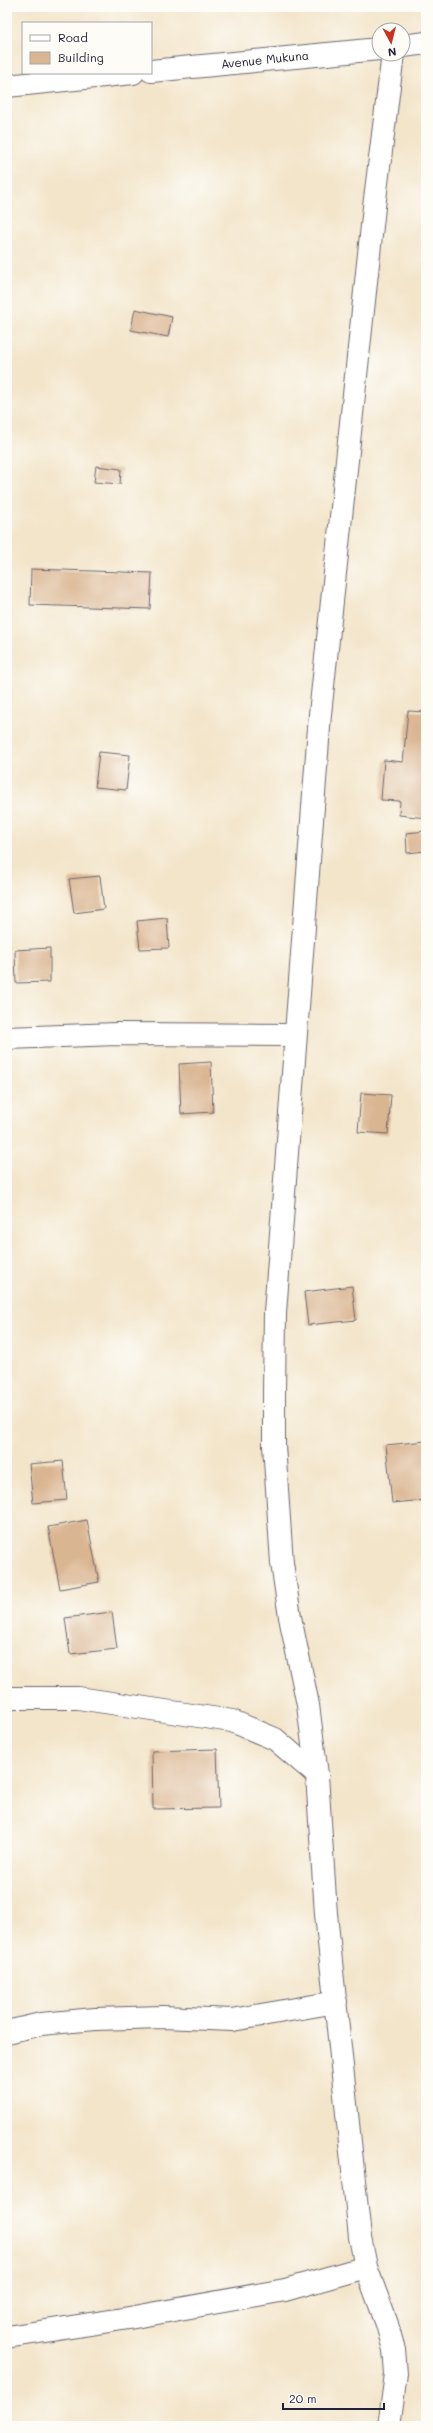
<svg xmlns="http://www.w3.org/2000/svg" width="433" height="2433" viewBox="0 0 433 2433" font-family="Mali,sans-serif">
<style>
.building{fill:#dab591}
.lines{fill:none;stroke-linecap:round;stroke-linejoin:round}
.minor-casing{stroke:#6b666d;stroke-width:24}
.minor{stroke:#fff;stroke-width:22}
.labels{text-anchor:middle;stroke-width:3.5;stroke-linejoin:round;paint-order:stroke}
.street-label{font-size:12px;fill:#22223b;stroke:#fdfcf7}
</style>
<rect width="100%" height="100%" fill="#fdfcf7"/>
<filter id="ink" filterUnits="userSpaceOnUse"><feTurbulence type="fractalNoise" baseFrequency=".025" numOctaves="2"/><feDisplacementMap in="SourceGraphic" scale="8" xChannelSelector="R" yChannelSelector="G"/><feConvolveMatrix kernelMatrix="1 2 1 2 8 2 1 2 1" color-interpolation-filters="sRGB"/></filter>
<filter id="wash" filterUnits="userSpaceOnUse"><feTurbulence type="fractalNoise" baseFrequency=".012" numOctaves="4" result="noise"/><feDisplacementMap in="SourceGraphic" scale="16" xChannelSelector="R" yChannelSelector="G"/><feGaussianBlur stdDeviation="0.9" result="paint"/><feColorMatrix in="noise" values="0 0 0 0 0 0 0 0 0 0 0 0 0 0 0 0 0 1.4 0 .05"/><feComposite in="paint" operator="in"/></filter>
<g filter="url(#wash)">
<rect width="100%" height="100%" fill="#f3e5ca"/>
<g id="blocks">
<!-- building -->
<path class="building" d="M135 309 172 317 168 337 131 330Z
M96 466 121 469 120 484 94 482Z
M31 569 152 573 150 609 30 605Z
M408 711 426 712V818L399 815 400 801 381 800 384 760 403 762Z
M99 752 130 755 126 790 95 787Z
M426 831V851L407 853 406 833Z
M100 876 104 909 74 913 69 879Z
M167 918 169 948 140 949 137 921Z
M50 948V982L16 983 15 950Z
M211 1062 213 1112 181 1114 179 1064Z
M361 1093 391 1095 388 1134 358 1132Z
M352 1286 356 1320 308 1325 304 1292Z
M426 1441V1500L392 1503 386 1445Z
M63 1461 67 1500 33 1503 29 1464Z
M87 1520 99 1582 60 1589 48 1527Z
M112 1612 117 1649 70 1654 65 1618Z
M217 1749 219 1808 153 1809 152 1751Z"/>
</g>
</g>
<g filter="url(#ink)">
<use href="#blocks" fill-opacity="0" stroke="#6b666d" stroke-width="1"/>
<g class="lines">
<defs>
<path id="minor" d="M403 46 426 43
M151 71 379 49
M7 86 133 73
M7 1038 117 1034 294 1035
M7 1698H78L232 1721 275 1739 317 1775
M7 2032 41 2024 95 2019 163 2017 232 2020 336 2002
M7 2337 129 2318 285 2290 366 2267
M389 2426 396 2374 394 2350 387 2324 366 2267 360 2237 326 1914 317 1775 308 1705 290 1617 282 1563 274 1445V1392L275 1313 320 714 374 207 393 54"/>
</defs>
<!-- minor casing -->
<use href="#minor" class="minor-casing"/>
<!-- minor -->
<use href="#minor" class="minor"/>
</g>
</g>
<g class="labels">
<!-- street labels -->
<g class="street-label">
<text transform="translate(265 60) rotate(-6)" y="4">Avenue Mukuna</text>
</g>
</g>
<!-- margin -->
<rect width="433" height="2433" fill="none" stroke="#fdfcf7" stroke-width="24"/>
<!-- legend -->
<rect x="22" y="22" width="130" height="52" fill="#fdfcf7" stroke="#a5a5ac"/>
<rect x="30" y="35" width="20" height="6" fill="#ffffff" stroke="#a5a5ac"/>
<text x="58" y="42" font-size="12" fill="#22223b">Road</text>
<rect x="30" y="52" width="20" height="12" fill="#dab591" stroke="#a5a5ac"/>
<text x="58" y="62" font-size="12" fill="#22223b">Building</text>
<!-- north arrow -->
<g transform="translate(391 42) rotate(173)"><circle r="19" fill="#fdfcf7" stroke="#a5a5ac"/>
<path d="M0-3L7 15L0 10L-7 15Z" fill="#c8321e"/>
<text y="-6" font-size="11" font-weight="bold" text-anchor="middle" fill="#22223b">N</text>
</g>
<!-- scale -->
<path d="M283 2403v6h101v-6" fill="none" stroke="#22223b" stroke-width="2"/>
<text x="289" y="2403" font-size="12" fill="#22223b" stroke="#fdfcf7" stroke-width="3" paint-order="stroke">20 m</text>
</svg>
